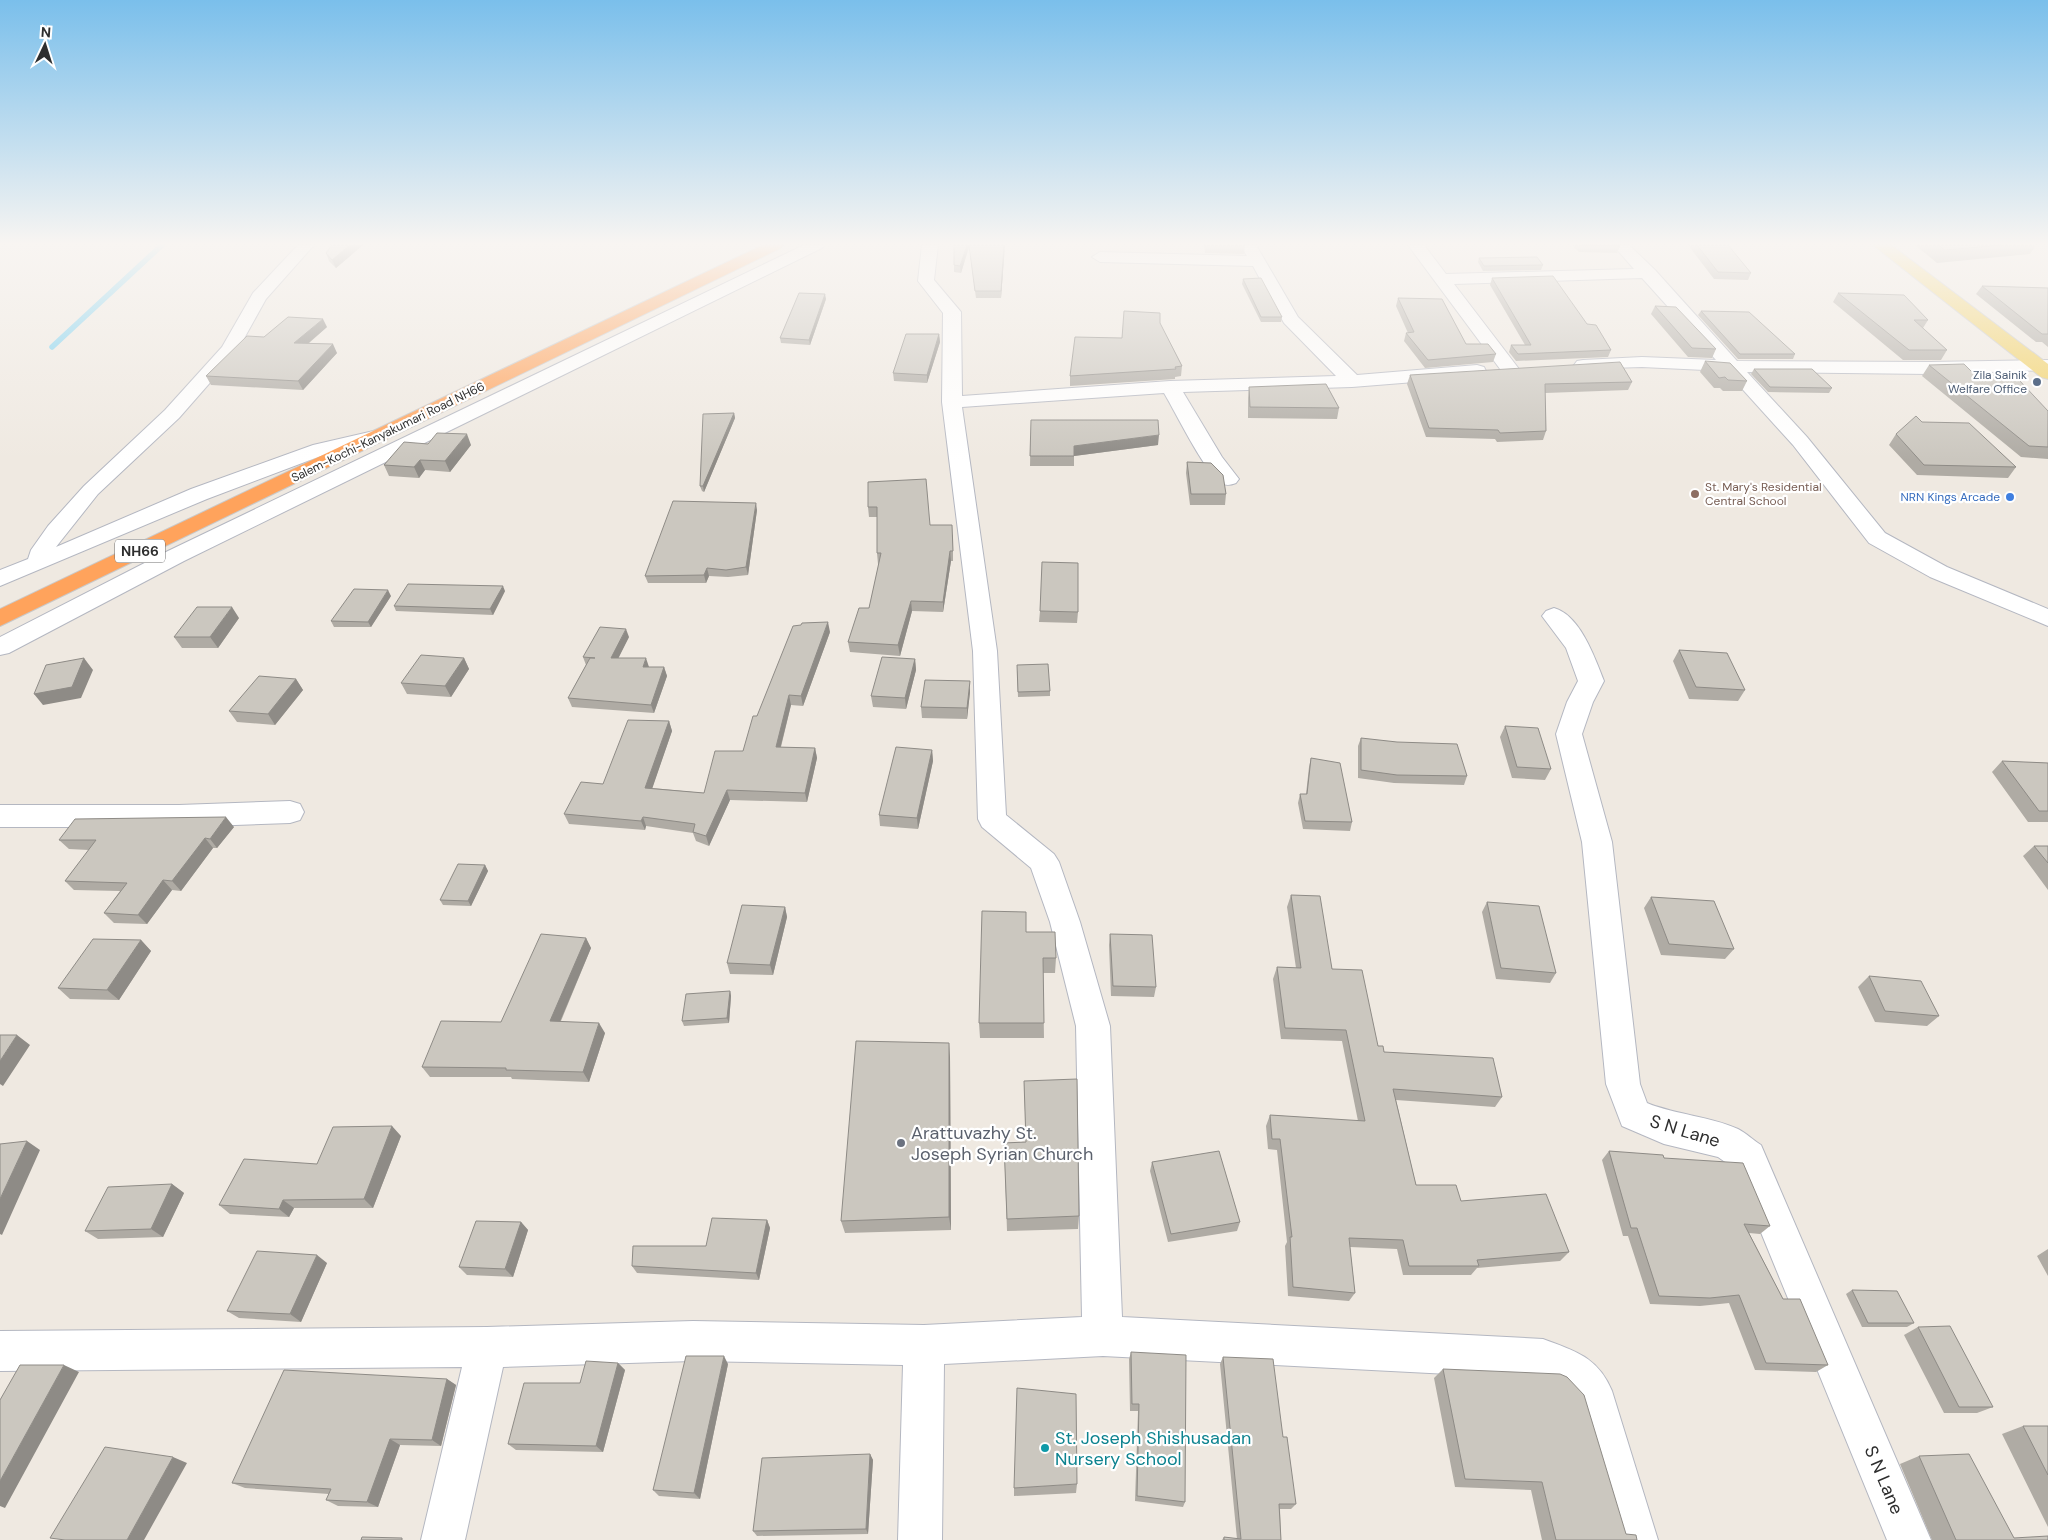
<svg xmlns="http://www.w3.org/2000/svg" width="2048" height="1540" viewBox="0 0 2048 1540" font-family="'DM Sans',sans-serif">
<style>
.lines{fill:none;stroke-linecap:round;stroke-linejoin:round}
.stream{stroke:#75cff0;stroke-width:5.5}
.minor-casing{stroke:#b4b7c1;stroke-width:2}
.major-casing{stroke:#c9c9c9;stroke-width:2}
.highway-casing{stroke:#c9c9c9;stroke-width:2}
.minor{fill:#fff;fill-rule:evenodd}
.major{fill:#f2d163;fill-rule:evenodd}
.highway{fill:#ffa35c;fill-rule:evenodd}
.wall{fill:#afaba4}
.shaded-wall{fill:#8e8b86}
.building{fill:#cbc7bf;stroke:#8e8b86}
.service-dot{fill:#5c6f8a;stroke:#fff;stroke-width:2}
.education-dot{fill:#8d6e63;stroke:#fff;stroke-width:2}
.shop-dot{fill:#3f7fe0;stroke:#fff;stroke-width:2}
.worship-dot{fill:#6b7280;stroke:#fff;stroke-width:2}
.culture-dot{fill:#0f9aa8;stroke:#fff;stroke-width:2}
.labels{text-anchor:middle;stroke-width:4.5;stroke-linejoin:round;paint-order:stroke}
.far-service-label{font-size:12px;fill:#4e5e75;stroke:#fff;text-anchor:end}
.far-street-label{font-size:12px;fill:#2e2e2e;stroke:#fff}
.far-education-label{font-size:12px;fill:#785e54;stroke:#fff;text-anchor:start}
.far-shop-label{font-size:12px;fill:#366cbe;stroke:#fff;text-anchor:end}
.shield{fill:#fff;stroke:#6d6d6d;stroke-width:1}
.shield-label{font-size:14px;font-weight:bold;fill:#2e2e2e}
.near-street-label{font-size:18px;fill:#2e2e2e;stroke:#fff}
.near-worship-label{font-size:18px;fill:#5b616d;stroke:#fff;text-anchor:start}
.near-culture-label{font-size:18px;fill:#0d838f;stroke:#fff;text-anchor:start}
</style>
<rect width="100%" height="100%" fill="#efe9e1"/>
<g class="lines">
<!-- stream -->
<path class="stream" d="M52 347 162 245"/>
<defs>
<path id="minor" d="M298 245H314L266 299 236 353 179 418 98 494 56 547 191 489 313 445 378 430 385 432 388 436 385 440 326 454 207 499 0 586V570L28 559 31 550 48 526 84 486 165 410 222 347 253 293Z
M804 245H824L822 248 184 561 9 653 0 655V637L168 551Z
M922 245H938L934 280 961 312 962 396 1170 381 1336 376 1284 323 1253 266 1100 262 1092 257 1100 252 1247 256 1242 248 1244 245H1256L1298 317 1357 375 1477 365 1484 367 1486 371 1484 375 1477 377 1352 387 1183 392 1222 457 1239 479 1236 483C1231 485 1226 486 1221 483 1204 471 1176 413 1164 393L962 407 997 651 1006 815 1054 854 1059 862 1080 922 1110 1026 1122 1317 1543 1339C1575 1351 1598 1357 1612 1391L1658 1540H1614L1574 1403 1557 1385 1543 1379 1103 1356 944 1364 942 1540H898L903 1365 693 1361 503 1367 465 1540H421L462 1367 0 1371V1331L487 1327 693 1321 924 1325 1082 1317 1076 1026 1050 922 1031 868 982 827 978 819 973 651 942 402 943 313 918 281Z
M1408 245H1424L1446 274 1634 269 1613 245H1629L1655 270 1737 361 1930 362 2048 360V370L1930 374 1747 372 1807 437 1885 533 1947 567 2048 609V626L1930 577 1869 543 1793 445 1726 371 1642 367 1577 369 1574 365 1577 361 1583 360 1642 357 1716 360 1642 278 1454 284 1519 369 1517 373H1503Z
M1554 608C1580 615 1595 658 1604 681L1593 702 1582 734 1612 842 1640 1084 1647 1103C1676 1115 1710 1116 1738 1129 1746 1133 1753 1140 1761 1145L1931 1540H1887L1735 1169 1718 1157 1664 1144 1622 1126 1606 1084 1582 842 1556 734 1567 702 1578 681 1566 648 1542 616 1546 611Z
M290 801 300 804 304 812 300 820 290 823 179 827H0V805H179Z"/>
<path id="major" d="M1873 245H1891L2048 364V379L2041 377Z"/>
<path id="highway" d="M763 245H783L781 248 0 626V609Z"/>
</defs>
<!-- minor casing -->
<use href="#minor" class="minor-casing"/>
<!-- major casing -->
<use href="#major" class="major-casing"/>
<!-- highway casing -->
<use href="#highway" class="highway-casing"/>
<!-- minor -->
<use href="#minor" class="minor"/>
<!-- major -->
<use href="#major" class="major"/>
<!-- highway -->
<use href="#highway" class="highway"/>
</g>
<!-- wall -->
<path class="wall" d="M332 245H363L336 268 329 261 326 253Z
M954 245H1005L1001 298H976L969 247 961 273 954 272Z
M1204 245H1245L1244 254 1205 253Z
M1572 245H1619L1620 246 1617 253 1579 252Z
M1688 245H1728L1751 273 1748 280 1714 279Z
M1915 245H2036L2030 254 1937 263Z
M1479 258 1543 265 1541 270 1483 271 1478 262Z
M1492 278 1587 324 1611 350 1608 357 1516 361 1509 352 1511 345H1525L1490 285Z
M1243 279 1282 317 1281 322H1261L1242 284Z
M1982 286 2048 288V347L2042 342H2036L1976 294Z
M1838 293 1928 320 1923 328 1947 350 1941 360H1903L1833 302Z
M1398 298 1466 344 1496 354 1493 362 1425 368 1404 341 1406 333H1408L1396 306Z
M826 299 810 345 781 343 780 338Z
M1655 306 1716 349 1712 358 1688 357 1651 314Z
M1701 311 1795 354 1793 359H1738L1698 315Z
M1160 323 1182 366 1181 376 1175 377V379L1070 386V376L1122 338Z
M327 327 308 344 337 353 303 390 211 385 206 376 264 337Z
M939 334 940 342 927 383 894 381 893 373Z
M1705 361 1747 381 1742 391H1723L1720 388H1714L1700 372Z
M1929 365 1975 375 2048 411V459L2021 457 1922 376Z
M1754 369 1832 388 1829 393 1768 392 1751 374Z
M1410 375 1632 382 1628 390 1545 393 1546 431 1543 440 1497 442 1495 439 1426 437 1407 384Z
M1249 387 1339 408 1337 419 1248 418V398Z
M734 413 735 418 704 492 702 491 700 486Z
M1031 420 1158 445 1074 456V466H1030Z
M1922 422 2016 467 2008 478 1917 475 1889 445 1896 434Z
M428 444 471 445 450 472 425 470 419 478 389 476 384 465Z
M1187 462 1226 494 1225 505H1190L1186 473Z
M868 482 930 525 953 535V561H951L943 612 912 611 900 656 850 652 848 642 869 608 879 564H878L877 553V517H869L868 507Z
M757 510 748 575 728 577 709 576 706 583H648L645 576Z
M505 591 493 615 396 611 394 606Z
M391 596 371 627H334L331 621Z
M1040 611 1078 612 1077 623 1039 622Z
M239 618 218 648H182L174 637Z
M830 632 803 706 791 705 781 747 815 748 817 758 807 802 730 800 709 846 696 841 693 833 646 826 645 830 569 824 564 814 603 784 669 721 672 731 652 788 704 793 743 751 757 716Z
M629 637 618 658 649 667H664L667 676 654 713 572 707 568 698 586 665 583 657Z
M1679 650 1745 690 1738 701 1689 699 1673 661Z
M464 658 469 669 451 697 407 694 401 683Z
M915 659 916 670 906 709 873 707 871 696Z
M1017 671 1050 691V696L1018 697Z
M296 679 303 690 275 725 237 722 229 711Z
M970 692 967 719 922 718 921 707Z
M1505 726 1551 769 1545 780 1512 778 1500 737Z
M1361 738 1467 776 1464 785 1394 783 1358 778V746Z
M932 750 933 761 918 829 880 826 879 815Z
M1311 758 1352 822 1350 831 1303 829 1298 803 1300 794H1306L1309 767Z
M2002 761 2048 763V822H2028L1992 772Z
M234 827 217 848H213L181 891 172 890 147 924 114 923 104 913 120 891 74 890 65 881 89 850 69 849 59 840Z
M2034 846H2048V890L2023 856Z
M485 865 488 871 471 906 443 905 440 900Z
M1291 895 1332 969 1378 1046 1384 1052 1502 1097 1495 1107 1396 1100 1416 1185 1461 1201 1569 1252 1560 1261 1477 1268 1471 1275H1403L1397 1249 1350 1247 1355 1293 1349 1301 1288 1296 1285 1246 1287 1242 1277 1150 1268 1149 1266 1126 1270 1115 1358 1121 1342 1041 1281 1039 1273 979 1277 967 1296 968 1287 907Z
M1651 897 1734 949 1725 959 1661 955 1644 908Z
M1487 902 1556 973 1550 983 1496 979 1482 912Z
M785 907 787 917 773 975 730 974 727 963Z
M1026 932 1056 958 1055 973H1043L1044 1038H980L979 1023Z
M1110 934 1156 987 1154 997 1111 996 1109 945Z
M586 938 591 948 561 1021 605 1033 589 1082 512 1079 511 1077H430L422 1067 501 1022Z
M141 940 151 951 119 1000 70 999 58 988Z
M1869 976 1939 1016 1927 1026 1875 1022 1858 987Z
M730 991 731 996 729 1023 684 1026 682 1021Z
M950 1057 951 1230 845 1233 841 1221Z
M1024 1081 1079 1216 1078 1229 1007 1231 1004 1143 1026 1142Z
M401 1136 373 1208H294L289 1217 230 1214 219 1205 317 1164Z
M1609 1151 1664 1158 1770 1226 1760 1234 1749 1233 1783 1299 1828 1365 1816 1372 1755 1370 1729 1303 1700 1306 1650 1304 1628 1236H1623L1602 1160Z
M1152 1162 1240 1222 1237 1231 1168 1242 1150 1171Z
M172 1184 184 1193 163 1237 98 1239 85 1231Z
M767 1220 770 1228 759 1280 637 1273 632 1266 706 1246Z
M521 1222 528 1230 513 1277 467 1275 459 1267Z
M2048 1249V1276L2037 1256Z
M327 1263 301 1322 239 1318 227 1311Z
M1852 1290 1914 1323 1907 1327H1862L1846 1294Z
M1918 1327 1993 1407 1977 1413H1944L1904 1335Z
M1131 1352 1185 1502 1183 1507 1135 1501 1138 1411H1130L1129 1359Z
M1223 1357 1283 1437 1296 1504 1291 1509H1280L1281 1540H1222L1224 1537 1237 1539 1220 1364Z
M618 1363 625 1370 603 1452 516 1450 508 1444 580 1383Z
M728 1364 700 1499 659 1496 653 1490Z
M1443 1369 1626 1534 1637 1540H1542L1531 1490 1455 1487 1434 1378Z
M447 1379 456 1385 441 1446 400 1445 378 1507 338 1506 326 1500 329 1494 245 1488 232 1483Z
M2023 1426H2048V1527L2002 1434Z
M870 1454 873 1460 868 1534 757 1536 753 1531Z
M1919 1456 2014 1538 2048 1540H1932L1900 1464Z
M1077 1484 1076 1493 1014 1496V1488Z"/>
<!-- shaded-wall -->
<path class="shaded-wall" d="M350 245H363L336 268 332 260Z
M967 245H968L969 247 961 273 960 266Z
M1004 245H1005L1001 298V291Z
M825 294 826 299 810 345 809 340Z
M323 319 327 327 298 352 294 343Z
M939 334 940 342 927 383V375Z
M333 344 337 353 303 390 298 381Z
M734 413 735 418 704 492 703 486Z
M467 434 471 445 450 472 445 461Z
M1159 435 1158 445 1074 456V446Z
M420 460 425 470 419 478 414 467Z
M756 503 757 510 748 575 746 567Z
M950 551 951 561 943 612V602Z
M707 568 709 576 706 583 704 575Z
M503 586 505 591 493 615 490 609Z
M388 590 391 596 371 627 368 622Z
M911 601 912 611 900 656 898 645Z
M232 607 239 618 218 648 210 637Z
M828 622 830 632 803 706 801 696Z
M626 629 629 637 614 667 611 658Z
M84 658 93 670 81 698 43 705 34 694Z
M464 658 469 669 451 697 445 686Z
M646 658 649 667H643Z
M915 659 916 670 906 709 905 698Z
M664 667 667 676 654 713 651 705Z
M296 679 303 690 275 725 268 714Z
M970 681V692L967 719V708Z
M789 695 791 705 778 757 776 747Z
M669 721 672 731 649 798 645 788Z
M815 748 817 758 807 802 805 793Z
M932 750 933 761 918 829 917 818Z
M727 790 730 800 709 846 706 836Z
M226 817 234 827 217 848 210 839Z
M643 817 646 826 645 830 641 821Z
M205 838 213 848 181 891 172 881Z
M485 865 488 871 471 906 468 901Z
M163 880 172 890 147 924 138 915Z
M785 907 787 917 773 975 770 965Z
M586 938 591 948 556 1031 550 1021Z
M141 940 151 951 119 1000 107 990Z
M730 991 731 996 729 1023 727 1018Z
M599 1023 605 1033 589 1082 583 1072Z
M17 1035 30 1045 3 1086 0 1084V1061Z
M949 1043 950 1057 951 1230 949 1217Z
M392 1126 401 1136 373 1208 364 1199Z
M27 1141 40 1150 2 1235 0 1234V1199Z
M172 1184 184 1193 163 1237 151 1229Z
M283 1200 294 1208 289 1217 279 1209Z
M767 1220 770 1228 759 1280 756 1273Z
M521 1222 528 1230 513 1277 505 1269Z
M317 1255 327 1263 301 1322 290 1314Z
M724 1356 728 1364 700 1499 694 1493Z
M618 1363 625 1370 603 1452 596 1446Z
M64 1365 79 1372 5 1508 0 1506V1481Z
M447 1379 456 1385 441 1446 432 1440Z
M390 1439 400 1445 378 1507 367 1502Z
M870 1454 873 1460 868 1534 866 1529Z
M173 1457 187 1463 144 1540H127Z"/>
<!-- building -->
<path class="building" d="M332 245H350L332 260 326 253Z
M954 245H967L960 266 954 265Z
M969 245H1004L1001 291H975Z
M1581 245H1619L1620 246Z
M1697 245H1728L1751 273 1718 272Z
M1938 245H2001L1945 250Z
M1537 257 1543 265 1484 266 1479 258Z
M1553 276 1587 324 1596 325 1611 350 1518 354 1511 345H1531L1492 278Z
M1261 278 1282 317H1261L1243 279Z
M1982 286 2048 288V334H2042Z
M799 293 825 294 809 340 780 338Z
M1838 293 1904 295 1928 320H1914L1947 350H1909Z
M1398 298 1442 299 1466 344H1488L1496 354 1428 360 1406 333 1414 332Z
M1655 306 1676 307 1716 349 1692 348Z
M1124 311 1160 313V323L1182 366 1175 367 1176 369 1070 376 1075 337 1122 338Z
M1701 311 1749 312 1795 354H1740Z
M288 317 323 319 294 343 333 344 298 381 206 376 247 336 264 337Z
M906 334H939L927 375 893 373Z
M1705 361 1730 363 1747 381 1728 380 1725 377 1719 378Z
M1620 362 1632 382 1545 384 1546 431 1500 433 1498 430 1429 428 1410 375Z
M1964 364 1975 375 2001 376 2019 380 2048 411V447L2029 446 1929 365Z
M1754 369H1812L1832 388 1770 387Z
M1326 384 1339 408 1250 407 1249 387Z
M734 413 703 486H700L703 414Z
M1916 416 1922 422 1969 423 2016 467 1924 465 1896 434Z
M1031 420H1158L1159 435 1074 446V456H1030Z
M437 433 467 434 445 461 420 460 414 467 384 465 404 442 428 444Z
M1187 462 1211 463 1223 475 1226 494H1191Z
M926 479 930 525H952L953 551H950L943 602 911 601 898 645 848 642 859 608H869L881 553H877V507H868V482Z
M673 501 756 503 746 567 726 570 707 568 704 575 645 576Z
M1042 562 1078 563V612L1040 611Z
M408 584 503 586 490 609 394 606Z
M354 589 388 590 368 622 331 621Z
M197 607H232L210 637H174Z
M828 622 801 696 789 695 776 747 815 748 805 793 727 790 706 836 693 832 695 824 643 817 641 821 564 814 581 782 603 784 628 720 669 721 645 788 704 793 715 751H743L753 716H757L793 626 801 625 802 623Z
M600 627 626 629 611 658H646L643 667H664L651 705 568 698 590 658H595L583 657Z
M1679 650 1727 653 1745 690 1696 687Z
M421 655 464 658 445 686 401 683Z
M882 657 915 659 905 698 871 696Z
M84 658 72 687 34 694 46 665Z
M1048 664 1050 691 1018 692 1017 665Z
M259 676 296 679 268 714 229 711Z
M925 680 970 681 967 708 921 707Z
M1505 726 1538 728 1551 769 1517 767Z
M1361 738 1397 742 1457 744 1467 776 1397 775 1361 770Z
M896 747 932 750 917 818 879 815Z
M1311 758 1340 763 1352 822 1305 821 1300 794H1307Z
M2002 761 2048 763V811H2039Z
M226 817 210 839 205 838 172 881 163 880 138 915 104 913 127 883 65 881 96 840H59L75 819Z
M2034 846H2048V863Z
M458 864 485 865 468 901 440 900Z
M1291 895 1320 896 1332 969 1362 970 1378 1046H1383L1384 1052 1493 1058 1502 1097 1393 1089 1416 1185H1456L1461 1201 1546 1194 1569 1252 1477 1260 1479 1266H1409L1403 1240 1349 1238 1355 1293 1293 1287 1290 1237H1292L1280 1139H1272L1270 1115 1365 1121 1346 1030 1285 1028 1277 967 1301 968Z
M1651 897 1714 901 1734 949 1669 944Z
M1487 902 1539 906 1556 973 1501 968Z
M742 905 785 907 770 965 727 963Z
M982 911 1026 912V932H1055L1056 958H1043L1044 1023H979Z
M541 934 586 938 550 1021 599 1023 583 1072 506 1070V1068L422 1067 441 1021 501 1022Z
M1110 934 1152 935 1156 987 1113 986Z
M93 939 141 940 107 990 58 988Z
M1869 976 1921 981 1939 1016 1885 1011Z
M730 991 727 1018 682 1021 686 994Z
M0 1035H17L0 1061Z
M856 1041 949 1043V1217L841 1221Z
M1077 1079 1079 1216 1007 1219 1004 1143 1026 1142 1024 1081Z
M392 1126 364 1199 283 1200 279 1209 219 1205 244 1159 317 1164 333 1127Z
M27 1141 0 1199V1144Z
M1219 1151 1240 1222 1171 1234 1152 1162Z
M1609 1151 1663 1155 1664 1158 1743 1163 1770 1226 1744 1224 1783 1299H1800L1828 1365 1766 1363 1739 1295 1710 1298 1659 1296 1637 1228H1631Z
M172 1184 151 1229 85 1231 108 1187Z
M712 1218 767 1220 756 1273 632 1266 633 1246H706Z
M476 1221 521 1222 505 1269 459 1267Z
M257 1251 317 1255 290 1314 227 1311Z
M1852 1290 1897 1291 1914 1323H1868Z
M1950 1326 1993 1407H1959L1918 1327Z
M1131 1352 1186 1355 1185 1502 1137 1496 1139 1404H1132Z
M686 1356H724L694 1493 653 1490Z
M1223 1357 1273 1359 1283 1437H1287L1296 1504H1279L1281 1540H1224V1537L1241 1539Z
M586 1361 618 1363 596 1446 508 1444 524 1383H580Z
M20 1365H64L0 1481V1400Z
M1443 1369 1560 1374 1567 1377 1584 1395 1626 1534 1636 1535 1637 1540H1556L1542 1482 1465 1479Z
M284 1370 447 1379 432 1440 390 1439 367 1502 326 1500 331 1489 232 1483Z
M1017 1388 1076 1394 1077 1484 1014 1488Z
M2023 1426H2048V1475Z
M105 1447 173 1457 127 1540H65L50 1538Z
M870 1454 866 1529 753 1531 762 1458Z
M1969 1454 2014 1538 2048 1536V1540H1956L1919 1456Z
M362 1537 402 1538V1540H361Z"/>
<!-- sky -->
<linearGradient id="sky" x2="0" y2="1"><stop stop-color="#7abfeb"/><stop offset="0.53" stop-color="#f8f5f2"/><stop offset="1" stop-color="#f8f5f2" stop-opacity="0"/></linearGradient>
<rect width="2048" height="460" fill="url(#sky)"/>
<!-- markers -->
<circle class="service-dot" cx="2037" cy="382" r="5"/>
<circle class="education-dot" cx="1695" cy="494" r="5"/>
<circle class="shop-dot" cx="2010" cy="497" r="5"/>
<circle class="worship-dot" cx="901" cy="1143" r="5"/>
<circle class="culture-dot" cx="1045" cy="1448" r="5"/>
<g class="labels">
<!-- far-service labels -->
<g class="far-service-label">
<text x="2027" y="379">Zila Sainik<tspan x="2027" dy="14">Welfare Office</tspan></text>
</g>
<!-- far-street labels -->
<g class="far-street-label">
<text transform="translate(388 432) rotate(-26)" y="4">Salem-Kochi-Kanyakumari Road NH66</text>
</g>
<!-- far-education labels -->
<g class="far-education-label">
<text x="1705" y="491">St. Mary's Residential<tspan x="1705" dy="14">Central School</tspan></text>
</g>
<!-- far-shop labels -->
<g class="far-shop-label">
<text x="2000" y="501">NRN Kings Arcade</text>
</g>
<!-- shield labels -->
<rect class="shield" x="115" y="539.5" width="50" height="23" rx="4"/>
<g class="shield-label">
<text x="140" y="556">NH66</text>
</g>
<!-- near-street labels -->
<g class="near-street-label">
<text transform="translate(1685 1131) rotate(17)" y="6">S N Lane</text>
<text transform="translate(1884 1480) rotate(67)" y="6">S N Lane</text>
</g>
<!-- near-worship labels -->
<g class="near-worship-label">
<text x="911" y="1139">Arattuvazhy St.<tspan x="911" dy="21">Joseph Syrian Church</tspan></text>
</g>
<!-- near-culture labels -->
<g class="near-culture-label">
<text x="1055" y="1444">St. Joseph Shishusadan<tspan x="1055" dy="21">Nursery School</tspan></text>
</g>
</g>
<!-- north arrow -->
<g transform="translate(45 45) rotate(4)" stroke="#ffffff" stroke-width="4" paint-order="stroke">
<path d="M0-4L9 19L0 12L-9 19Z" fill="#2e2e2e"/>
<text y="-8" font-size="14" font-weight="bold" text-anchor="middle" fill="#2e2e2e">N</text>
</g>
</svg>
